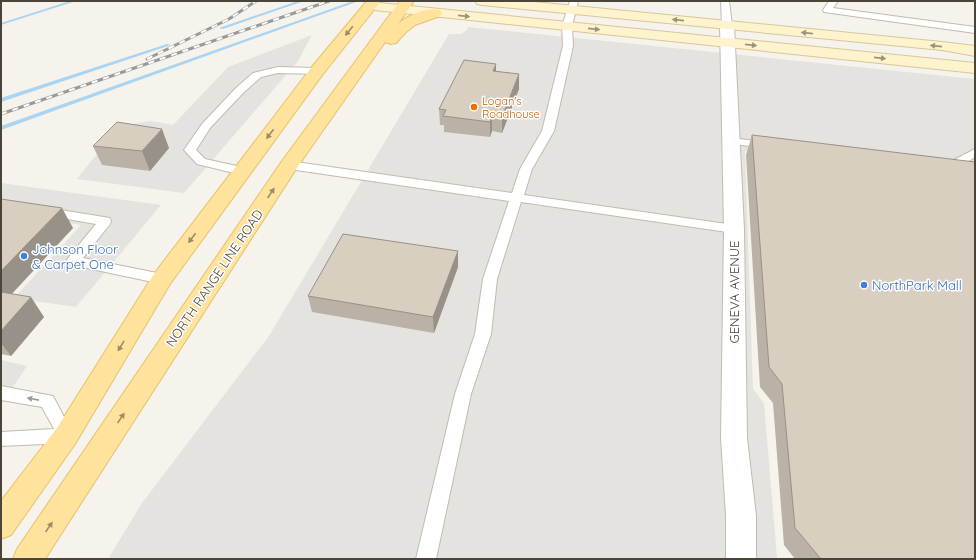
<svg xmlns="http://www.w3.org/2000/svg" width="976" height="560" viewBox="0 0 976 560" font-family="Quicksand,sans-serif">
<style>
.parking{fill:#e5e3e0}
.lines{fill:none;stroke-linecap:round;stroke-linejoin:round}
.stream{fill:#a9d4f2;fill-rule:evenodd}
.lane-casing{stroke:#c2bbae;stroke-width:2}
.street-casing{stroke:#c2bbae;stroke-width:2}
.secondary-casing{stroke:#d6c79b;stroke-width:2}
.primary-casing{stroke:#e6c16a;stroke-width:2}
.lane{fill:#fff;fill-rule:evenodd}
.street{fill:#fff;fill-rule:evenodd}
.secondary{fill:#fff3cd;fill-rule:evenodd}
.primary{fill:#ffe39c;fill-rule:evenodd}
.rail-casing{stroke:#9a9a9a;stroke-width:3}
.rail{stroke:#fff;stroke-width:2;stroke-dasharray:6;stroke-linecap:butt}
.wall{fill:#bab2a6}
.shaded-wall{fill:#979187}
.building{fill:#d8cfc1;stroke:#979187}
.oneway{fill:#9c937c}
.oneway2{fill:#9c8c66}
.oneway3{fill:#9c9892}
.food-dot{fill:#e8710a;stroke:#fff;stroke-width:1.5}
.shop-dot{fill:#3f7fe0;stroke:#fff;stroke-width:1.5}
.labels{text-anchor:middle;stroke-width:3;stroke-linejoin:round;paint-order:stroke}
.far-food-label{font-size:11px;fill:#c56008;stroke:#fff;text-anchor:start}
.shop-label{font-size:13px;fill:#366cbe;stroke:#fff;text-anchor:start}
.street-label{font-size:13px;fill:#4b4439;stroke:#fff}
</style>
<rect width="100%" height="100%" fill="#f6f3ec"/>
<!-- parking -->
<path class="parking" d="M468 27 975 79V173L964 176 745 151 753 389 764 403 777 557 778 559H108L142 503 269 336 449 34H461L466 31Z
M312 35 298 61 184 193 77 179 119 126 151 121 173 125 228 67Z
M1 183 161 205 76 307 14 298 81 225 1 213Z
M1 360 27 366 1 405Z"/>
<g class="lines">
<!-- stream -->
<path class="stream" d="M70 1H76L1 25V23Z
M298 1H304L223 29 219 28Z
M353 1H359L1 130V126Z
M167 44 171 45 1 102V98Z"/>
<defs>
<path id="lane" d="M570 1H578L572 26 573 46 554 131 532 169 524 195 734 225 739 226 741 229 739 232 734 233 521 202 497 279 491 334 471 394 436 559H416L455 394 475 334 483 279 509 201 289 169 285 168 283 165 285 162 289 161 512 193 520 169 542 131 563 46 562 26Z
M721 1H729L732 25 730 27 727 28 722 25Z
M829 1H838L833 8 975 27V33L824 12 823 10Z
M278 67 317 68 322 71 317 74 278 73 261 77 244 92 210 128 196 150 205 159 246 168 248 171 246 174 242 175 197 164 184 150 202 124 236 88 253 73Z
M730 138 767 142 771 143 773 145 771 147 767 148 726 143 724 141 726 139Z
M975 149V157C964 164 955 171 941 168L939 165 941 162 952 161Z
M48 208 110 218 111 221 110 224 83 258 162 274 167 276 169 279 167 282 162 284 68 264 66 261 68 258 96 224 44 215 42 212 44 209Z
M1 386 53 396 74 436 72 441 66 443 1 446V432L54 429 42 407 1 400Z"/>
<path id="street" d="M727 21 732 22 734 25 744 229 747 438 756 516V559H726V516L721 438 724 229 720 25 722 22Z"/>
<path id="secondary" d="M475 1H524L942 42 975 46V56L942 50 482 5 477 4Z
M370 2 975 63V73L365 9 363 6 365 3Z"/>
<path id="primary" d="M367 1H381L323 74 170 284 75 444 11 535 1 539V501L57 428 154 274 311 68Z
M400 1H414L398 24C408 15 427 7 440 10L442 13 440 16 415 25 406 32 396 43 391 44 385 42 298 166 45 559H13L17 549 282 161Z"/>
</defs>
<!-- lane casing -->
<use href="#lane" class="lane-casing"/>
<!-- street casing -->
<use href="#street" class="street-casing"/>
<!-- secondary casing -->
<use href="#secondary" class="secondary-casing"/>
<!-- primary casing -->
<use href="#primary" class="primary-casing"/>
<!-- lane -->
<use href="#lane" class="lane"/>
<!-- street -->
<use href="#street" class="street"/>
<!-- secondary -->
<use href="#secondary" class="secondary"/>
<!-- primary -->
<use href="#primary" class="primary"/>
<defs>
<path id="rail" d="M147 59 229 19 256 1
M1 114 329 1"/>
</defs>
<!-- rail casing -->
<use href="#rail" class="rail-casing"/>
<!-- rail -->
<use href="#rail" class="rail"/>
</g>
<!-- wall -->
<path class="wall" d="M496 72 519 89 502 133 492 131 490 137 444 132V125H440L439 109Z
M752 135 975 559H795L784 545 773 403 760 387 746 155Z
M93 146 169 148 150 171 102 165Z
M1 199 73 228 12 294 44 317 11 356 1 354Z
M458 251V267L434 333 312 312 308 296Z"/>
<!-- shaded-wall -->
<path class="shaded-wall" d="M496 64V79L493 71Z
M519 74V89L502 133V117Z
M492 116V131L490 137V122Z
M162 129 169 148 150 171 142 151Z
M62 208 73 228 1 305V271Z
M458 251V267L434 333 433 317Z
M31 297 44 317 11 356 1 343V331Z"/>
<!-- building -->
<path class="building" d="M464 60 496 64 493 71 519 74 502 117 492 116 490 122 443 116 446 110 439 109Z
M117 122 162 129 142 151 93 146Z
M752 135 975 162V559H821L795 528 782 384 769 367Z
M1 199 62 208 1 271Z
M343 234 458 251 433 317 308 296Z
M1 292 31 297 1 331Z"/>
<!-- one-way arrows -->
<defs><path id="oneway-solid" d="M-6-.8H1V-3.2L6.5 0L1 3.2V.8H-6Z"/></defs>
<g class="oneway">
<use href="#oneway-solid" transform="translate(464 16) rotate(6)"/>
<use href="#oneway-solid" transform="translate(678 20) rotate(-174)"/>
<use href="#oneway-solid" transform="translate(594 29) rotate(6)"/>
<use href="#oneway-solid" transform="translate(807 33) rotate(-174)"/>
<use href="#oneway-solid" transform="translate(751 45) rotate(6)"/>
<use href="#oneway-solid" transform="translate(936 46) rotate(-174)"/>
<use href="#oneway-solid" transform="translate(880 58) rotate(6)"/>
</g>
<g class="oneway2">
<use href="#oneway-solid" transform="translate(349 31) rotate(129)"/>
<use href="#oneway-solid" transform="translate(270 134) rotate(127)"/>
<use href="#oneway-solid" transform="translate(271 193) rotate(-56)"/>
<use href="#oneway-solid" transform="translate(192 238) rotate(127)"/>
<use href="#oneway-solid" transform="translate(121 346) rotate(121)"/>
<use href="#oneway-solid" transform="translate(121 418) rotate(-56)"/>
<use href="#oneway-solid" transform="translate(49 527) rotate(-56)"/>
</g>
<use class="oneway3" href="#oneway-solid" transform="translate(33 399) rotate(-169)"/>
<!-- markers -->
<circle class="food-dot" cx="474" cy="107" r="4"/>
<g class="shop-dot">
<circle cx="24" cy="256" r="4"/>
<circle cx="864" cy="285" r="4"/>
</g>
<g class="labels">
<!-- far-food labels -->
<g class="far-food-label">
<text x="482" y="105">Logan's<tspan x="482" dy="13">Roadhouse</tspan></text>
</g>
<!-- shop labels -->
<g class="shop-label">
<text x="32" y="254">Johnson Floor<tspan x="32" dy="15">&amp; Carpet One</tspan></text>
<text x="872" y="290">NorthPark Mall</text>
</g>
<!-- street labels -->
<g class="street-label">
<text transform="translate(214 278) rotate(-56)" y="5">NORTH RANGE LINE ROAD</text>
<text transform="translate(734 292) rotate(-90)" y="5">GENEVA AVENUE</text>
</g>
</g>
<!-- border -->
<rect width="976" height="560" fill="none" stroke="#4b4439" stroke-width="4"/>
</svg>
